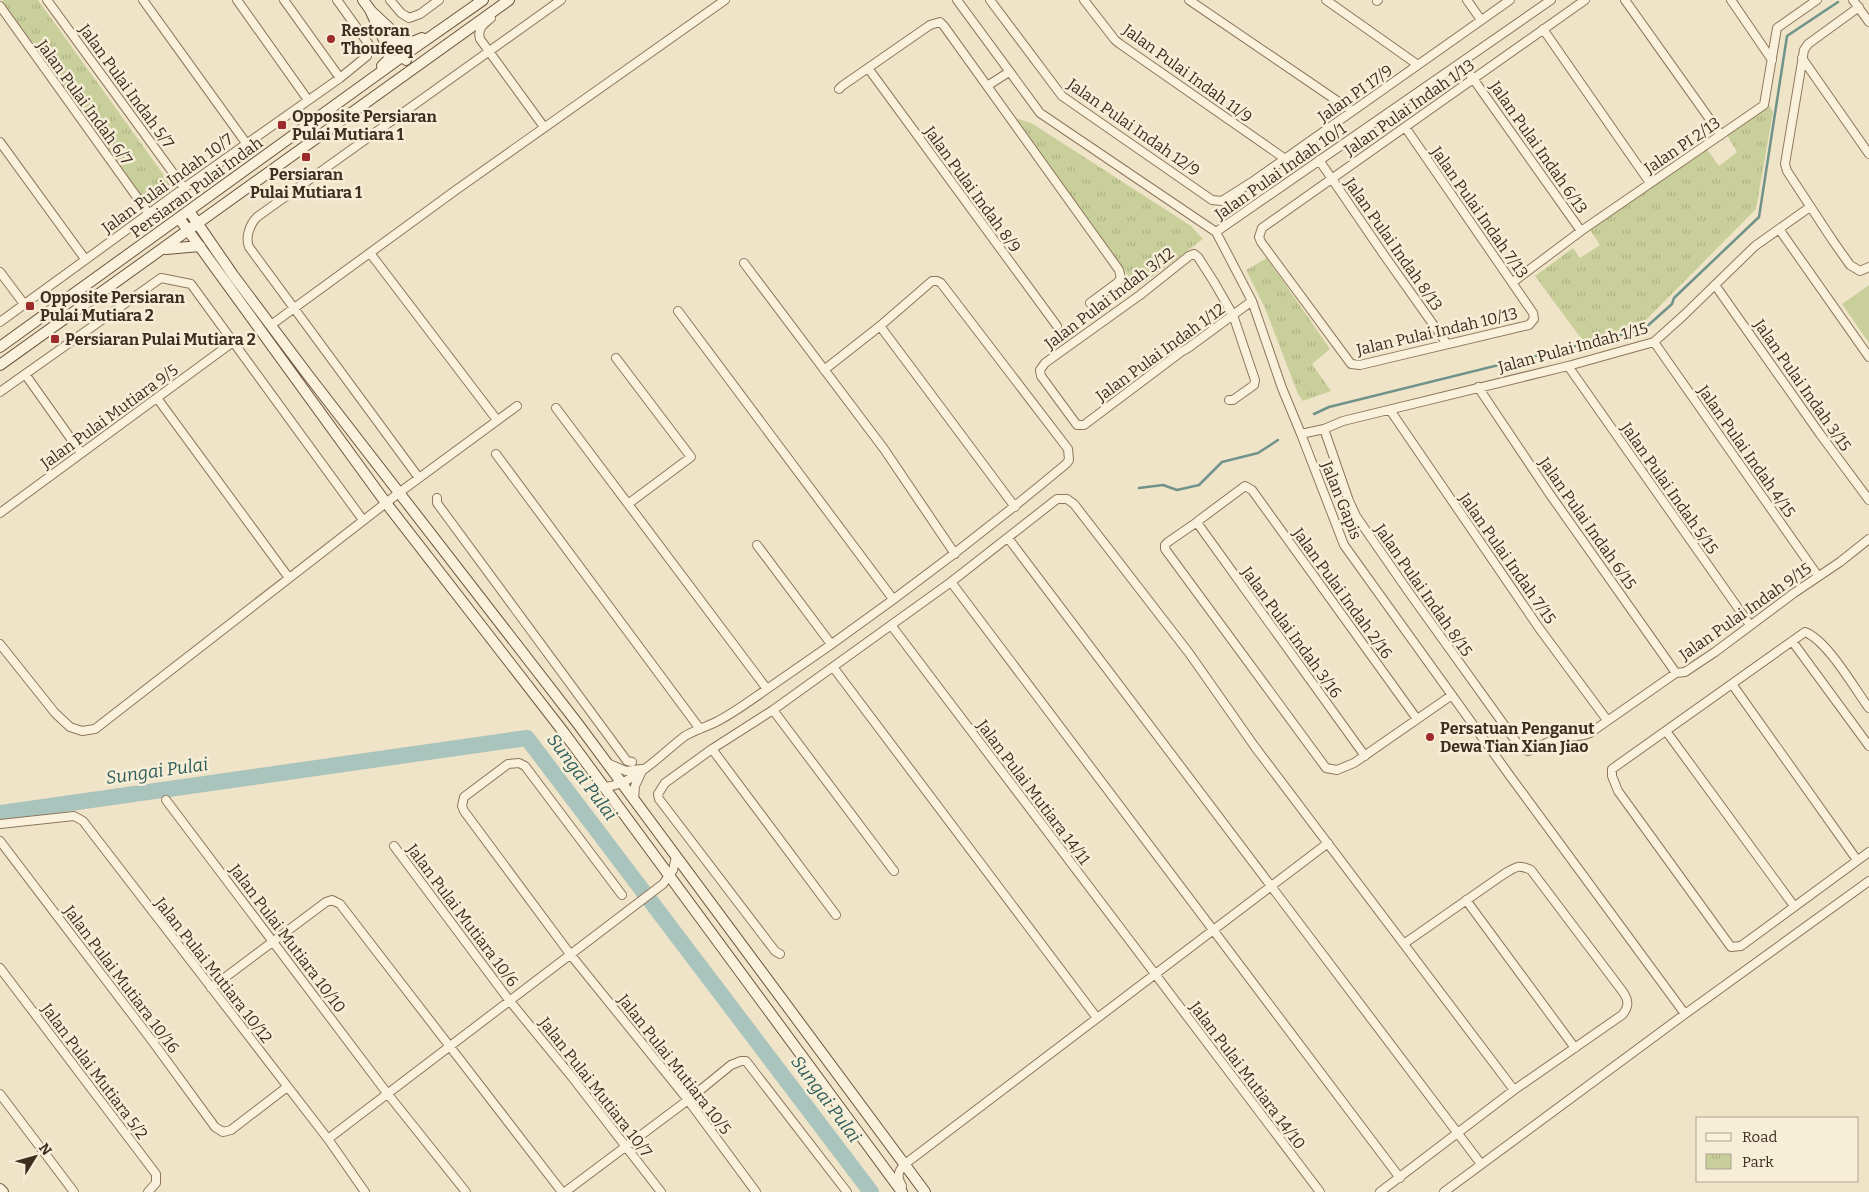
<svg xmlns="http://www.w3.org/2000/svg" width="1869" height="1192" viewBox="0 0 1869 1192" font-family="Bitter,serif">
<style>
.park{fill:url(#park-tufts)}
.pitch{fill:#c9cf9b}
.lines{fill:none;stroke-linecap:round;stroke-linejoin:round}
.stream{stroke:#6f938a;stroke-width:2.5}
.river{stroke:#a9c4bc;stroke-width:16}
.street-casing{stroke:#8d765c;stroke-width:10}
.secondary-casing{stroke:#6f573f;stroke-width:12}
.street{stroke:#faf1dc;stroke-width:8}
.secondary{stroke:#faf1dc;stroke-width:10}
.poi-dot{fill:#9e2a2b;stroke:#f7eed8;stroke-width:2}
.labels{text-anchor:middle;stroke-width:5;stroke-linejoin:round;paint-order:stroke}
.poi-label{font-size:16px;font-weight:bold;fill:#3d2e20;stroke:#f7eed8;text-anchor:start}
.street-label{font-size:16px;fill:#3d2e20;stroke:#f7eed8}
.water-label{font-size:18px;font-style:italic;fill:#2f5d5a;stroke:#f7eed8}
</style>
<defs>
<pattern id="park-tufts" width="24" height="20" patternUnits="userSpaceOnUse" patternTransform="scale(1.25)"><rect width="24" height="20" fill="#c9cf9b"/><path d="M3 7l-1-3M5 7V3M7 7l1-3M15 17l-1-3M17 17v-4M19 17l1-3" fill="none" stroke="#aeb285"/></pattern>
</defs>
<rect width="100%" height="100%" fill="#f0e4c8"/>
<!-- park -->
<path class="park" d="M2 0H38L171 185C168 193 163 197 156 202L145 200Z
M1769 105 1773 112 1756 209 1642 324 1583 341 1535 276 1573 248 1580 258 1600 245 1590 230 1706 148 1719 166 1737 152 1727 135Z
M1016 118 1033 124 1191 226 1203 239 1137 288Z
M1267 258 1330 349 1312 364 1331 391 1303 401 1298 394 1265 308 1246 270Z"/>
<!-- pitch -->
<path class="pitch" d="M1869 285V343L1842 304Z"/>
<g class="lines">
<!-- stream -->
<path class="stream" d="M1314 414 1329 407 1644 329 1672 304 1674 298 1759 217 1787 36 1838 2
M1139 488 1163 485 1177 490 1199 485 1222 462 1258 453 1278 440"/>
<!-- river -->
<path class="river" d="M0 813 527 738 871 1192"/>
<defs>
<path id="street" d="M47 0 184 188
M143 0 246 143
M237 0 308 100
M284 0 340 78
M390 0 401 13 409 18 420 14 439 0
M957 0 1040 113 1216 232 1252 301 1282 388 1301 434 1344 545 1510 776 1685 1014
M990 0 1062 96 1212 200 1222 201 1252 182 1510 0
M1084 0 1115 40 1120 44 1284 158
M1189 0 1352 111
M1326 0 1418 65
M1467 0 1481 20
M1625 0 1721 135
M1731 0 1772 60
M1853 0 1869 22
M1377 1 1378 0
M0 6 149 214
M1859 7 1808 44 1804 50 1785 164 1787 171 1833 241 1850 265 1860 271 1869 267
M491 18C484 24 477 28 480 39L544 127
M1543 29 1650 183
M1802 58 1869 154
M1462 63 1581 231
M868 68 1057 326
M987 86 1009 72
M839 89 842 86 930 25 940 22 944 26 1119 270 1121 278 1117 283 1090 303
M1405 127 1533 313 1534 319 1529 325 1360 365 1351 364 1261 242 1259 237 1262 228C1369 152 1477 76 1585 0
M0 142 85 259
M1319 160 1384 255 1447 344
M1779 229 1869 357
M1216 232 1551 0
M370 253 497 420
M744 263 884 449 955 554
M0 272 24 304
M1513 282 1581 231 1764 105 1777 28 1817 0
M1715 285 1820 434 1869 500
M678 311 893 599
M0 322 184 188 340 78 367 56 370 46 337 0
M271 325 456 190 725 0
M880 326 1015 507
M1654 342 1818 576
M616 358 691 457 628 504
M1568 366 1750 625
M25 374 81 453
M1478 387 1549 493 1676 673
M0 392 161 278 191 284 363 520
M157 398 289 578
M1229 400H1233L1254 385 1255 380 1233 315 1214 282 1198 257 1194 254 1189 256 1140 295 1045 363 1040 370 1041 376 1077 425H1084L1181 352 1188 348 1252 301
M556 408 767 689
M1390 410 1539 628 1607 720
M1324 429 1349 501 1356 516 1408 591 1520 747 1528 751C1540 747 1550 740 1562 737 1572 735 1580 738 1590 733L1676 673 1685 672 1715 652 1794 593 1840 562 1869 539
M1301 434 1324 429 1343 421 1568 366 1654 342 1684 315 1755 246 1810 207
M496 454 700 729
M419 478 249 247C245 237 250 224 257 217L561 0
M437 498V503L627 761 632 762
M0 513 233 342
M1197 522 1168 542 1165 545V549L1326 768 1337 770 1354 763 1452 695
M1008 538 1481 1164
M757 545 831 644
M951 582 1400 1178
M891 625 1320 1192
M1792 641 1869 746
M0 644 55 713 70 727 82 731 95 729 400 492 517 406
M833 667 1097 1018
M1732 684 1857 860
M1869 708C1854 688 1828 641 1805 632L1612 769V776L1618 791 1731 947 1741 946 1869 852
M773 710 894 871
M1666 731 1794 906
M712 749 836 915
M1365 756 1198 524V521L1245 486 1252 490 1417 719
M607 763 626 771 641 769
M603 787C632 787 663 752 685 736 695 730 706 727 716 722 734 713 751 700 767 689 870 619 970 544 1066 464L1069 460 1068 449 941 283 937 281H932L880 326 824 370
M166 800 387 1093 466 1192
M634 800 635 786 642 771
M0 824 74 816 83 821 328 1139 365 1192
M0 841 150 1038 215 1127 223 1132 231 1130 287 1087
M394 846 509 1000 572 1077 661 1192
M622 895 525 766 519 763 508 764 464 797 462 806 464 811 570 954 688 1100 756 1192
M1466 900 1575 1048
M780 954 775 951 659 799 658 794 665 783 712 749 773 710 951 582 1057 499H1067L1074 504 1189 653 1255 747 1514 1090
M0 968 156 1174V1183L148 1192
M211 988 326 902 332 900 340 904 562 1192
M0 1094 74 1192
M328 1139 663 884 673 870 676 857
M902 1186C897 1177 897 1172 905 1164L1328 843
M565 1192 688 1100 731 1065 741 1061H746L847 1192
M1380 1192 1514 1090 1622 1015C1629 1007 1629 1001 1623 992L1531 870C1518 864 1516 867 1504 874L1405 943
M1444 1192 1685 1014 1869 881"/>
<path id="secondary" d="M363 0 374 15
M371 11 404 42 410 43 422 38
M371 12 390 53 389 59 382 66
M382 27 406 60
M189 211 233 275 308 375 578 724 925 1192
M179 218 386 503 565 734 902 1192
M166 249 200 246
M0 347 403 56 483 0
M0 365 509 0
M0 1189 3 1192"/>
</defs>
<!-- street casing -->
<use href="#street" class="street-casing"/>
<!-- secondary casing -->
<use href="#secondary" class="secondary-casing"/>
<!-- street -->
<use href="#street" class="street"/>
<!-- secondary -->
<use href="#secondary" class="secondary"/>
</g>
<!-- markers -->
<g class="poi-dot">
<circle cx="331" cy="39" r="5"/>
<rect x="277" y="120" width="10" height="10" rx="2.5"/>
<rect x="301" y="152" width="10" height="10" rx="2.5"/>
<rect x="25" y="301" width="10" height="10" rx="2.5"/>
<rect x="50" y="334" width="10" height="10" rx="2.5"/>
<circle cx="1430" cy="737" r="5"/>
</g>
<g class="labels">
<!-- poi labels -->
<g class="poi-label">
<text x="341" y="36">Restoran<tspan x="341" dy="18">Thoufeeq</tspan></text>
<text x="292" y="122">Opposite Persiaran<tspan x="292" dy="18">Pulai Mutiara 1</tspan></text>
<text x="306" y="180" text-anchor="middle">Persiaran<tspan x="306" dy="18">Pulai Mutiara 1</tspan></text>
<text x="40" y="303">Opposite Persiaran<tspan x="40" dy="18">Pulai Mutiara 2</tspan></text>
<text x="65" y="345">Persiaran Pulai Mutiara 2</text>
<text x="1440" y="734">Persatuan Penganut<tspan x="1440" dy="18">Dewa Tian Xian Jiao</tspan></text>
</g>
<!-- street labels -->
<g class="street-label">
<text transform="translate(1188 73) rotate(36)" y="6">Jalan Pulai Indah 11/9</text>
<text transform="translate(127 86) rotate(54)" y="6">Jalan Pulai Indah 5/7</text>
<text transform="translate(1355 93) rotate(-35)" y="6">Jalan PI 17/9</text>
<text transform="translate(85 102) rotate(54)" y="6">Jalan Pulai Indah 6/7</text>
<text transform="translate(1409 107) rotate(-35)" y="6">Jalan Pulai Indah 1/13</text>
<text transform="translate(1134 127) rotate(35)" y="6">Jalan Pulai Indah 12/9</text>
<text transform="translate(1682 145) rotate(-34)" y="6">Jalan PI 2/13</text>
<text transform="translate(1539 147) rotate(55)" y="6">Jalan Pulai Indah 6/13</text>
<text transform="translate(1280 171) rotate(-35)" y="6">Jalan Pulai Indah 10/1</text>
<text transform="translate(167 183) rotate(-36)" y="6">Jalan Pulai Indah 10/7</text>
<text transform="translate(196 187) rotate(-36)" y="6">Persiaran Pulai Indah</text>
<text transform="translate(973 189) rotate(54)" y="6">Jalan Pulai Indah 8/9</text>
<text transform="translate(1480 212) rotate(55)" y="6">Jalan Pulai Indah 7/13</text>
<text transform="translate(1394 244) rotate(55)" y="6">Jalan Pulai Indah 8/13</text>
<text transform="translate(1109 298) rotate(-37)" y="6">Jalan Pulai Indah 3/12</text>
<text transform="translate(1437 331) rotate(-13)" y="6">Jalan Pulai Indah 10/13</text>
<text transform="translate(1573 347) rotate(-15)" y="6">Jalan Pulai Indah 1/15</text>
<text transform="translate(1160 352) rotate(-36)" y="6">Jalan Pulai Indah 1/12</text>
<text transform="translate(1803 385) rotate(55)" y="6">Jalan Pulai Indah 3/15</text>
<text transform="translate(109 416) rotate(-36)" y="6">Jalan Pulai Mutiara 9/5</text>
<text transform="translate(1747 451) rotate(55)" y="6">Jalan Pulai Indah 4/15</text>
<text transform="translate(1670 488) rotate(55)" y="6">Jalan Pulai Indah 5/15</text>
<text transform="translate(1342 500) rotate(68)" y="6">Jalan Gapis</text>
<text transform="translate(1588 523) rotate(55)" y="6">Jalan Pulai Indah 6/15</text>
<text transform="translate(1508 558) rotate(55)" y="6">Jalan Pulai Indah 7/15</text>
<text transform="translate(1424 590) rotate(55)" y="6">Jalan Pulai Indah 8/15</text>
<text transform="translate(1343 593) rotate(54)" y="6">Jalan Pulai Indah 2/16</text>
<text transform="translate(1745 611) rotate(-35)" y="6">Jalan Pulai Indah 9/15</text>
<text transform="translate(1292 632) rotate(54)" y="6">Jalan Pulai Indah 3/16</text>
<text transform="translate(1034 792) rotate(53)" y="6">Jalan Pulai Mutiara 14/11</text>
<text transform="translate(463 915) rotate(53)" y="6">Jalan Pulai Mutiara 10/6</text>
<text transform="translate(288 938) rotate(53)" y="6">Jalan Pulai Mutiara 10/10</text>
<text transform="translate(214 970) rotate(52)" y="6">Jalan Pulai Mutiara 10/12</text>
<text transform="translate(122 979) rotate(53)" y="6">Jalan Pulai Mutiara 10/16</text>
<text transform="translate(675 1064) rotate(52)" y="6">Jalan Pulai Mutiara 10/5</text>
<text transform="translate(95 1071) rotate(53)" y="6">Jalan Pulai Mutiara 5/2</text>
<text transform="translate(1248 1075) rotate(53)" y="6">Jalan Pulai Mutiara 14/10</text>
<text transform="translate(596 1087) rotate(52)" y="6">Jalan Pulai Mutiara 10/7</text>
</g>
<!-- water labels -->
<g class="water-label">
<text transform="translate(157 771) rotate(-8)" y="6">Sungai Pulai</text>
<text transform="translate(582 777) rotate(53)" y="6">Sungai Pulai</text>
<text transform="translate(826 1099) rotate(53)" y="6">Sungai Pulai</text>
</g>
</g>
<!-- legend -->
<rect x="1696" y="1117" width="162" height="65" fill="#f7eed8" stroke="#ada18e"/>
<rect x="1706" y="1133" width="25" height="8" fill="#faf1dc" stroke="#ada18e"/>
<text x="1742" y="1142" font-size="15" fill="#3d2e20">Road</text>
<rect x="1706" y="1154" width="25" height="15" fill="url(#park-tufts)" stroke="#ada18e"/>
<text x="1742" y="1167" font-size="15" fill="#3d2e20">Park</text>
<!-- north arrow -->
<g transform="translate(35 1157) rotate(53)" stroke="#f7eed8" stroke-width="4" paint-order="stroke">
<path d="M0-4L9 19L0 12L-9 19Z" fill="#3d2e20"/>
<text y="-8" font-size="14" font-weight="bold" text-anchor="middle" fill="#3d2e20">N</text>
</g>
</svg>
